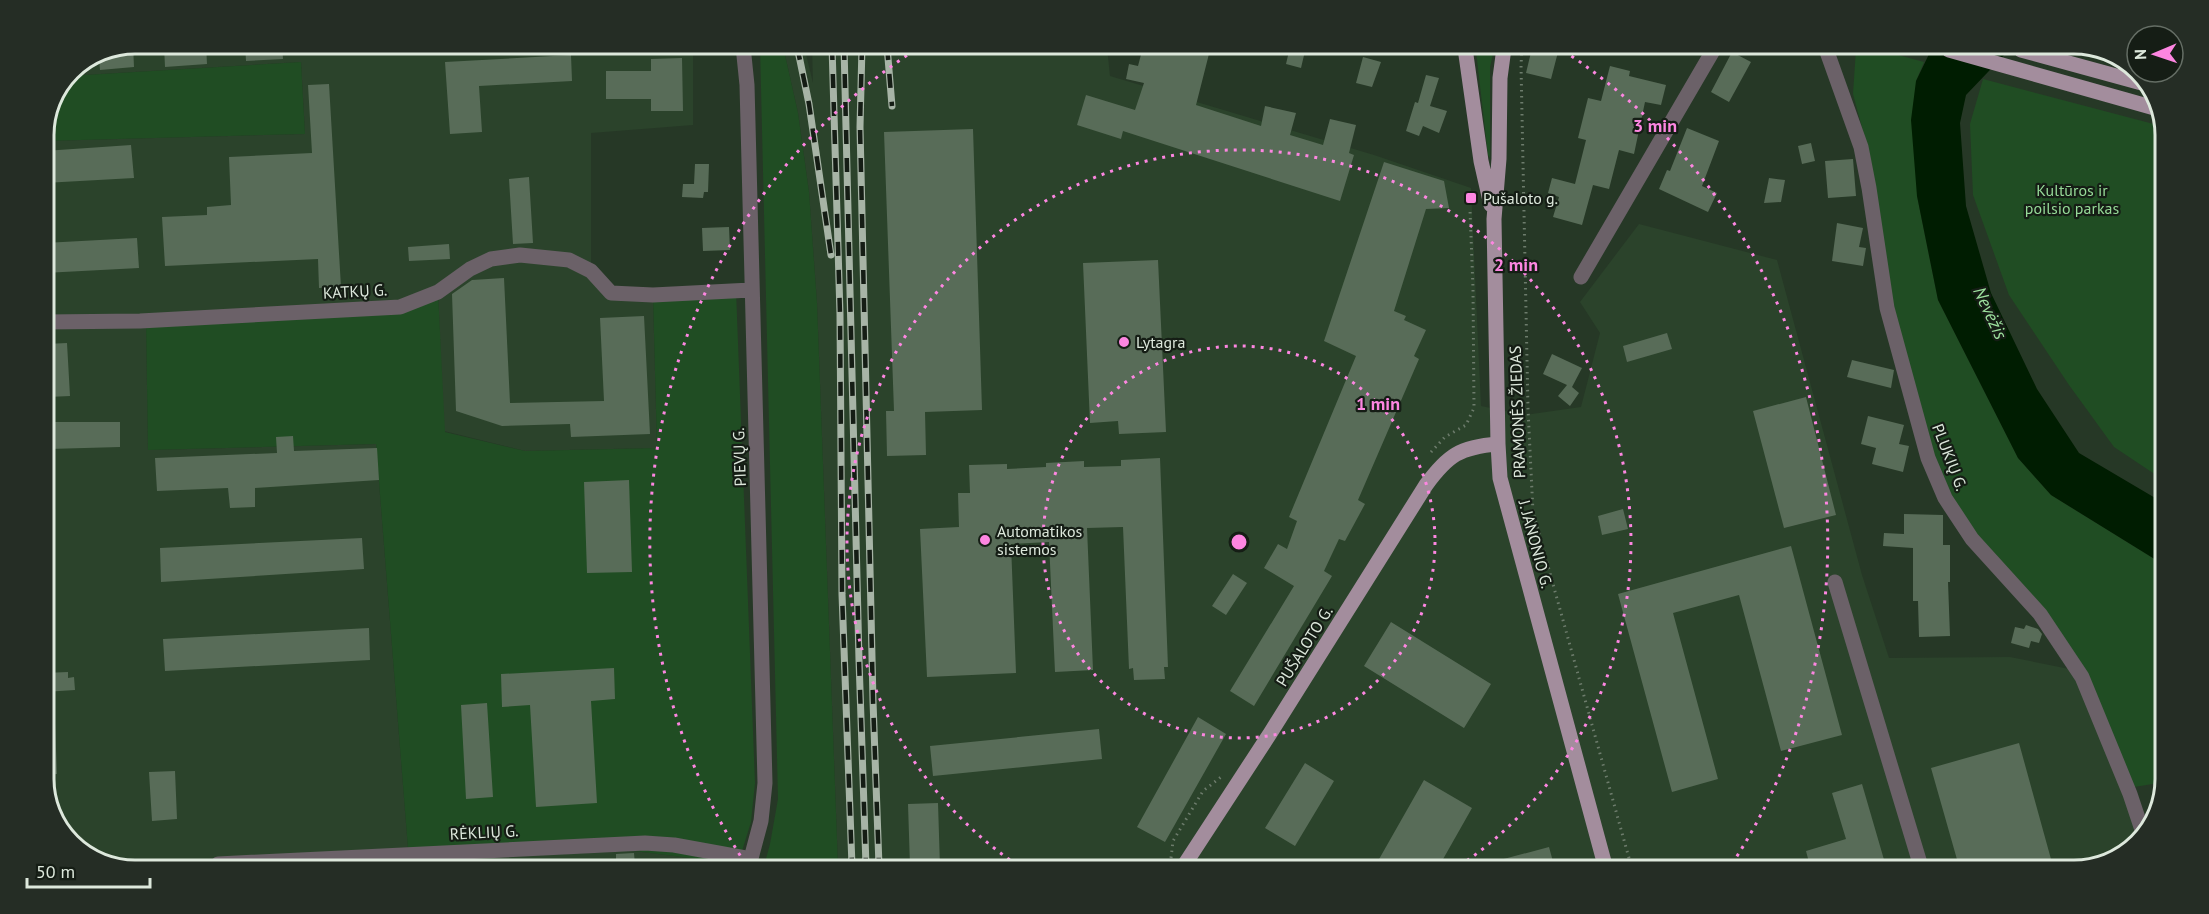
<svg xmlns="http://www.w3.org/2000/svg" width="2209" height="914" viewBox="0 0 2209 914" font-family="'PT Sans',sans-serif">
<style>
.built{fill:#2b432b}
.green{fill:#204d23}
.water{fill:#001d01}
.building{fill:#586c58}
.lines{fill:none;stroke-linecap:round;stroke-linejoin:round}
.path{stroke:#6d7c6c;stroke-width:3;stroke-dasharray:1.5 4.5;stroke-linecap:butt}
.minor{stroke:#6b6168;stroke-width:15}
.major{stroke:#a38d9d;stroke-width:15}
.rail-casing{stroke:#a7b4a6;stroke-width:7}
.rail{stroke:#151d15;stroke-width:4.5;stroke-dasharray:14;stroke-linecap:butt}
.ring{fill:none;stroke:#fd86e1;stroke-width:3;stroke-dasharray:3 6}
.poi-dot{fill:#fd86e1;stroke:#151d15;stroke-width:2}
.labels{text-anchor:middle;stroke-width:4.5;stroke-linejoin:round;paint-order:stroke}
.park-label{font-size:16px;fill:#95d997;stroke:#151d15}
.poi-label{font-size:16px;fill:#dde8dc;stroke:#151d15;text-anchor:start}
.street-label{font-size:16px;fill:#dde8dc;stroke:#151d15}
.water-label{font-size:18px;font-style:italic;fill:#9de19e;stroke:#151d15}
.rim{fill:none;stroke:#dde8dc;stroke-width:3}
.centre{fill:#fd86e1;stroke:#151d15;stroke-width:3}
.ring-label{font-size:18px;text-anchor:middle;font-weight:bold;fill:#fd86e1;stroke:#151d15;stroke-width:4.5;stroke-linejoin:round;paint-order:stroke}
</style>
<rect width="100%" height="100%" fill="#263826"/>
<!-- built -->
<path class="built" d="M135 44 693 45V125L591 133V271L611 293 653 295 657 448 525 451 444 431 438 292 400 307 146 320 148 450 376 444 409 861 634 851 738 864 737 866 100 864 62 835 44 786V141L305 134 301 62 68 76 70 70Z
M783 46H804L813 83 812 46 1107 47 1110 76 1374 155 1471 188 1481 406 1525 415 1581 407 1600 333 1580 302 1639 224 1777 260 1862 575 1889 658 2010 657 2084 672 2147 828 2125 855 2075 870 838 866 817 303 809 192 798 113Z"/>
<!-- green -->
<path class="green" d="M760 46H783L798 113 809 192 817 303 838 866H764L770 844 778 799Z
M1856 49 1880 50 1924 62 1916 81 1917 196 1938 300 2018 458 2051 495 2161 563 2159 783 2134 787 2084 672 1979 538 1950 493 1935 459 1892 305 1866 142 1853 94Z
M1494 50 1490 67V158L1488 155 1476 51Z
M301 62 305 134 44 141V129L68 76Z
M1983 79 2165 127 2162 479 2114 447 2069 385 2009 295 1973 195 1970 124Z
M736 291 755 783 751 822 738 864 634 851 409 861 376 444 148 450 146 320 377 307 438 292 445 432 525 451 657 448 653 295Z"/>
<!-- water -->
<path class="water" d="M1931 50H2009L1966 95 1960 123 1966 206 1991 293 2037 389 2079 453 2162 502 2161 563 2051 495 2018 458 1938 300 1917 196 1911 120 1916 81Z"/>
<!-- building -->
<path class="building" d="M133 44 134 67 100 70 99 58Z
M171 44H206L207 64 165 67 164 46H171Z
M245 44H282L283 59 246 61Z
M1143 47H1199L1210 50 1196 105 1261 126 1265 106 1296 113 1290 135 1323 145 1330 119 1356 125 1349 153 1354 155 1340 201 1123 131 1121 139 1077 125 1086 95 1135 110 1144 83 1126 79 1129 64 1138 66Z
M1290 47 1305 51 1301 68 1286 64Z
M1532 48H1543L1558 52 1551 79 1526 73Z
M1732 52 1751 62 1729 102 1711 92Z
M571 55 572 81 479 86 482 132 450 134 445 62Z
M1363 57 1381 62 1372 87 1356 83Z
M682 58 683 111H651V99H606V71H651V59Z
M1610 66 1630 71 1629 76 1666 85 1661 105 1645 102 1634 154 1619 150 1609 189 1593 185 1582 225 1553 217 1559 197 1548 193 1552 178 1575 184 1586 140 1578 138 1588 98 1601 101Z
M1426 75 1439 78 1430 106 1447 111 1439 133 1423 126 1419 136 1406 131 1415 102 1418 103Z
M329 84 341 287 319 288 318 259 165 266 162 217 207 215V207L231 205 229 157 312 153 308 85Z
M1687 128 1719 141 1702 186 1717 193 1708 212 1659 189 1667 170 1670 171Z
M973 129 982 410 925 412 926 455 887 456 886 411H894L884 132Z
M1811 143 1815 161 1802 164 1798 146Z
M131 145 134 178 44 183V151Z
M1853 159 1856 196 1828 198 1825 161Z
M1384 162 1444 181 1449 208 1426 209 1394 311 1406 316 1404 320 1426 330 1414 356 1419 359 1358 500 1365 504 1345 541 1339 539 1324 571 1332 576 1254 706 1230 691 1294 586 1264 568 1278 544 1287 549 1297 521 1289 517 1356 356 1324 341Z
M695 164H709L708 192H704L703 198 682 197 683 184H694Z
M529 177 533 243 513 244 509 179Z
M1769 178 1785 180 1781 202 1764 203Z
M1837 223 1863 228 1859 247 1866 248 1863 266 1832 261Z
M729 227 730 250 703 251 702 228Z
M137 238 139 268 44 273V243Z
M449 244 450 259 409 261 408 247Z
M1158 260 1166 432 1119 434 1118 421 1090 423 1083 263Z
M504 278 510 403 604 401 600 318 644 316 650 434 571 437 570 424 502 426 456 411 452 294 472 280Z
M1667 333 1672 349 1627 362 1623 346Z
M67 343 70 396 48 397 46 344Z
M1552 354 1582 368 1572 387 1579 393 1570 406 1558 396 1567 385 1543 374Z
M1852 360 1894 370 1891 388 1847 377Z
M1806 397 1836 515 1784 528 1753 411Z
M1868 416 1904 425 1899 444 1909 446 1903 472 1872 464 1876 448 1861 444Z
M48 422H120V447L49 449Z
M293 436 294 451 377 448 379 480 255 488V507L230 508 228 488 157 491 155 458 277 453 276 437Z
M1160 458 1168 667H1164L1165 679 1134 680 1133 668 1129 669 1123 527 1087 528 1093 670 1055 672 1049 542 1011 544 1016 673 927 677 920 529 959 527 958 493H970L969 465 1007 464V469L1046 467V463L1084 461V467L1121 466V460Z
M629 480 632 572 587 573 584 482Z
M1623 509 1628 529 1602 535 1598 516Z
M1904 514 1943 515V545H1950V582H1948L1950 636 1919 637 1918 601H1913V548L1883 546 1884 533 1904 534Z
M362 538 364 569 161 582 160 548Z
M1791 546 1842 735 1781 751 1739 595 1673 613 1718 779 1672 792 1618 594Z
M1233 574 1247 583 1226 615 1212 606Z
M1391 622 1491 684 1464 728 1364 666Z
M2026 625 2038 629 2042 634 2039 643 2031 641 2029 648 2011 643 2015 627 2024 629Z
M369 628 370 660 165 671 163 639Z
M614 668 615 699 591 701 597 803 536 807 530 705 502 707 501 674Z
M68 672V678L74 677 75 690 44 692V673Z
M487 703 493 797 466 799 461 705Z
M1198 717 1226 734 1165 842 1137 827Z
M44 723H55L57 774 44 775Z
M1099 729 1102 759 933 776 930 746Z
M2019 743 2054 870H1960L1931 768Z
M1305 763 1334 781 1295 846 1265 828Z
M175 771 177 819 152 821 149 772Z
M1424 780 1472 808 1438 868H1374Z
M1862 784 1887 870H1811L1806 851 1846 839 1832 793Z
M938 803 940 867 910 866 908 804Z
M1549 847 1555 869 1485 868V864Z
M634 853 635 865H616V854Z"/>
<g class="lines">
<!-- path -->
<path class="path" d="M1522 48 1521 65 1528 409 1533 512 1632 869
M1431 452 1445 437 1466 425 1474 408 1473 288 1470 210
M1171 858 1173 841 1203 791 1221 777"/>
<!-- minor -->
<path class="minor" d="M743 46 747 85 765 783 761 821 749 866
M1826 49 1861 147 1869 188 1887 308 1928 458 1945 498 1972 539 2040 614 2082 677 2130 794 2143 833
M1581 277 1714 49
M44 322 140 321 400 307 438 292 470 269 491 259 520 255 569 260 591 271 611 293 653 295 751 290
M1835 582 1922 870
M218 864 645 843 674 845 751 859"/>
<!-- major -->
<path class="major" d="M1465 48 1481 161 1491 205
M1504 48 1500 78 1499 159 1494 219 1498 444 1500 478 1606 869
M1949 50 2158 109
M2021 50 2149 85
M1183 867 1271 732 1426 485C1448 455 1460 447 1498 444"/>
<defs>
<path id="rail" d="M797 46 809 104 831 255
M832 46 840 314 842 594 852 866
M844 46 859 660 866 866
M862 46 860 127 873 701 879 866
M887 46 892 106"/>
</defs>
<!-- rail casing -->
<use href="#rail" class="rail-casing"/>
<!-- rail -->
<use href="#rail" class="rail"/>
</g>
<!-- distance rings -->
<g class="ring">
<circle cx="1239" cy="542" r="196"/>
<path d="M1017 865A392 392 0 1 1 1458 867"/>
<path d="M745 863A589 589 0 0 1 918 48M1564 51A589 589 0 0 1 1730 867"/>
</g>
<!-- markers -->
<g class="poi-dot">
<rect x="1465" y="192" width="12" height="12" rx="3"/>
<circle cx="1124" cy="342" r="6"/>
<circle cx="985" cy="540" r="6"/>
</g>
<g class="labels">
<!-- park labels -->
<g class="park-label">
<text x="2072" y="196">Kultūros ir<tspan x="2072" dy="18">poilsio parkas</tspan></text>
</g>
<!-- poi labels -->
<g class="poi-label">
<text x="1483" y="204">Pušaloto g.</text>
<text x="1136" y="348">Lytagra</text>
<text x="997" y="537">Automatikos<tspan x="997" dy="18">sistemos</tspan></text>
</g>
<!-- street labels -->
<g class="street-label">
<text transform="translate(355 291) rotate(-3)" y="6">KATKŲ G.</text>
<text transform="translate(1517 412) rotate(-92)" y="6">PRAMONĖS ŽIEDAS</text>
<text transform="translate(739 457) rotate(-92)" y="6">PIEVŲ G.</text>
<text transform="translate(1950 457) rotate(69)" y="6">PLUKIŲ G.</text>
<text transform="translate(1536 544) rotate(75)" y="6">J. JANONIO G.</text>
<text transform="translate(1304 646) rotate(-58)" y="6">PUŠALOTO G.</text>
<text transform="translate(484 832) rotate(-3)" y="6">RĖKLIŲ G.</text>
</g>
<!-- water labels -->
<g class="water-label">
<text transform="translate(1990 313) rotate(65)" y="6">Nevėžis</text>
</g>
</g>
<!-- crop -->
<path d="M0 0H2209V914H0ZM135 54H2074A81 81 0 0 1 2155 135V779A81 81 0 0 1 2074 860H135A81 81 0 0 1 54 779V135A81 81 0 0 1 135 54Z" fill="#252d25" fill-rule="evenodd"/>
<path class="rim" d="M135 54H2074A81 81 0 0 1 2155 135V779A81 81 0 0 1 2074 860H135A81 81 0 0 1 54 779V135A81 81 0 0 1 135 54Z"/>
<circle cx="1239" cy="542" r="9" class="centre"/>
<g class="ring-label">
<text x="1655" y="132">3 min</text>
<text x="1516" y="271">2 min</text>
<text x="1378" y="410">1 min</text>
</g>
<!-- north arrow -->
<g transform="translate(2155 54) rotate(268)"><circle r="28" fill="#151d15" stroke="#656e65" stroke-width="1.5"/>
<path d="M0-4.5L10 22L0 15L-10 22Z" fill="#fd86e1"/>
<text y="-9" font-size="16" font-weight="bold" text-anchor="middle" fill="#dde8dc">N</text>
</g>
<!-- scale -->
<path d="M27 878v9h123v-9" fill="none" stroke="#dde8dc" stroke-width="3"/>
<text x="36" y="878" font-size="18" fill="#dde8dc" stroke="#151d15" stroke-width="4.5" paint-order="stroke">50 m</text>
</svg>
